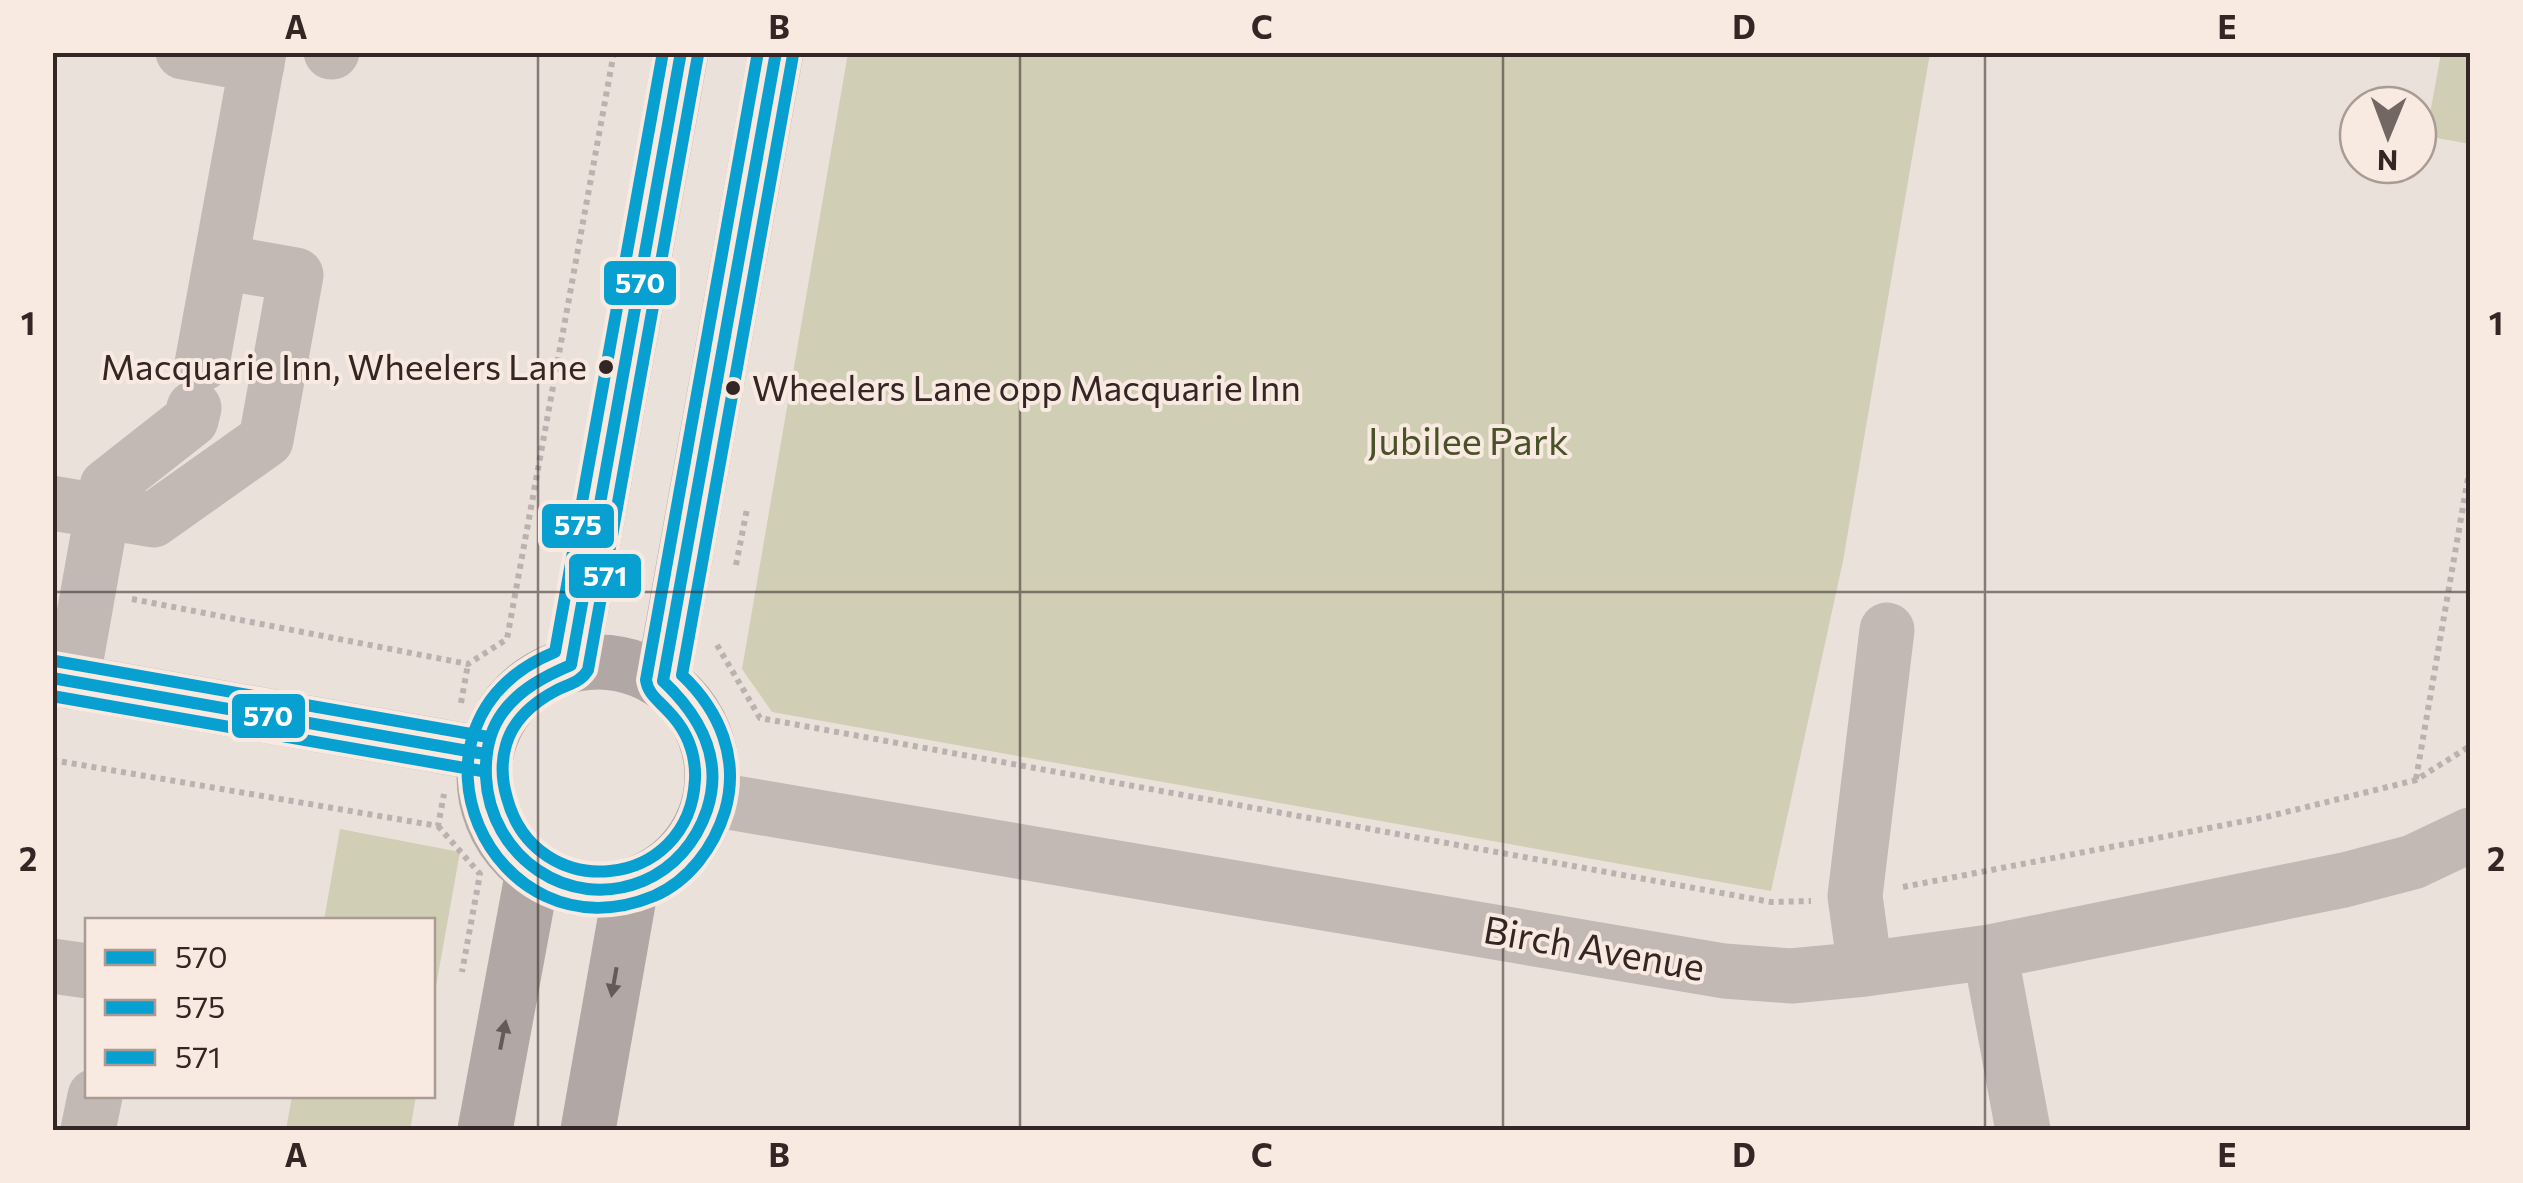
<svg xmlns="http://www.w3.org/2000/svg" width="2523" height="1183" viewBox="0 0 2523 1183" font-family="Commissioner,sans-serif">
<style>
.green{fill:#d0ceb4}
.lines{fill:none;stroke-linecap:round;stroke-linejoin:round}
.path{stroke:#bbb1ae;stroke-width:6;stroke-dasharray:5 5;stroke-linecap:butt}
.minor{stroke:#c2b9b5;stroke-width:55}
.major{stroke:#b1a7a4;stroke-width:55}
.bus-1-casing{stroke:#f9eae1;stroke-width:20}
.bus-2-casing{stroke:#f9eae1;stroke-width:20}
.bus-3-casing{stroke:#f9eae1;stroke-width:20}
.bus-1{stroke:#08a0d1;stroke-width:12}
.bus-2{stroke:#08a0d1;stroke-width:12}
.bus-3{stroke:#08a0d1;stroke-width:12}
.oneway{fill:#655a57}
.grid{fill:none;stroke:#332624;stroke-width:2.5;stroke-opacity:0.55}
.bus-dot{fill:#332624;stroke:#f9eae1;stroke-width:4}
.labels{text-anchor:middle;stroke-width:8;stroke-linejoin:round;paint-order:stroke}
.bus-label{font-size:36px;fill:#332624;stroke:#f9eae1;text-anchor:end}
.park-label{font-size:38px;fill:#495128;stroke:#f9eae1}
.street-label{font-size:38px;fill:#332624;stroke:#f9eae1}
.line-badge{stroke:#f9eae1;stroke-width:4}
.badge-label{font-size:28px;text-anchor:middle;font-weight:bold;fill:#fff}
.neatline{fill:none;stroke:#332624;stroke-width:4}
.grid-label{font-size:32px;text-anchor:middle;font-weight:bold;fill:#332624}
</style>
<rect width="100%" height="100%" fill="#ebe1db"/>
<!-- green -->
<path class="green" d="M848 53H1930L1843 561 1771 891 772 712 742 669Z
M2441 53H2470V144L2426 136Z
M340 829 460 852 433 1003 432 920H324Z
M292 1096H416L410 1130H286Z"/>
<g class="lines">
<!-- path -->
<path class="path" d="M736 565 747 509
M132 599 468 664 507 639 614 52
M717 645 760 718 1771 902 1811 901
M461 703 468 664
M52 760 438 826 444 794
M2416 779 2470 466
M438 826 480 874 462 972
M1903 887 2266 817 2416 780 2470 746"/>
<!-- minor -->
<path class="minor" d="M183 52 257 65
M331 52H332
M202 364 259 52
M52 503 153 520 266 440 296 275 222 262
M52 678 485 754
M72 682 107 486 191 420 194 408
M711 799 1724 971 1791 976 1865 969 1990 952 2344 880 2413 862 2470 835
M1990 952 2023 1130
M52 966 88 971
M1865 969 1855 896 1887 630
M88 1130 95 1096"/>
<!-- major -->
<path class="major" d="M484 776a114 114 0 1 1 228 0a114 114 0 1 1-228 0Z
M571 665 681 52
M663 681 776 52
M485 1130 533 871
M588 1130 631 886"/>
<defs>
<path id="bus-1" d="M52 678 485 754
M663 681C700 716 724 758 707 810 696 842 674 868 643 881 568 912 490 856 486 777 485 754 488 732 503 712 520 689 545 676 571 665L681 52
M663 681 776 52"/>
<path id="bus-2" d="M663 52 555 652C383 723 491 963 654 896 689 881 714 847 725 811 740 759 720 711 682 675L793 55
M52 696 482 771"/>
<path id="bus-3" d="M698 55 588 670C581 682 569 684 557 690 534 702 513 720 506 745 501 762 502 781 507 798 536 906 690 891 695 779 696 752 686 729 667 710 658 700 648 694 646 680L758 52
M55 661 488 737"/>
</defs>
<!-- bus-1 casing -->
<use href="#bus-1" class="bus-1-casing"/>
<!-- bus-2 casing -->
<use href="#bus-2" class="bus-2-casing"/>
<!-- bus-3 casing -->
<use href="#bus-3" class="bus-3-casing"/>
<!-- bus-1 -->
<use href="#bus-1" class="bus-1"/>
<!-- bus-2 -->
<use href="#bus-2" class="bus-2"/>
<!-- bus-3 -->
<use href="#bus-3" class="bus-3"/>
</g>
<!-- one-way arrows -->
<defs><path id="oneway-solid" d="M-6-.8H1V-3.2L6.5 0L1 3.2V.8H-6Z" transform="scale(2.5)"/></defs>
<g class="oneway">
<use href="#oneway-solid" transform="translate(614 982) rotate(100)"/>
<use href="#oneway-solid" transform="translate(503 1035) rotate(-79)"/>
</g>
<!-- grid -->
<path class="grid" d="M538 52V1130M1020 52V1130M1503 52V1130M1985 52V1130M52 592H2470"/>
<!-- markers -->
<g class="bus-dot">
<circle cx="606" cy="367" r="9"/>
<circle cx="733" cy="388" r="9"/>
</g>
<g class="labels">
<!-- bus labels -->
<g class="bus-label">
<text x="587" y="380">Macquarie Inn, Wheelers Lane</text>
<text x="752" y="401" text-anchor="start">Wheelers Lane opp Macquarie Inn</text>
</g>
<!-- park labels -->
<g class="park-label">
<text x="1468" y="455">Jubilee Park</text>
</g>
<!-- street labels -->
<g class="street-label">
<text transform="translate(1594 949) rotate(10)" y="13">Birch Avenue</text>
</g>
</g>
<g class="line-badge">
<rect x="602" y="259" width="76" height="48" rx="10" fill="#08a0d1"/>
<rect x="540" y="502" width="76" height="48" rx="10" fill="#08a0d1"/>
<rect x="567" y="552" width="76" height="48" rx="10" fill="#08a0d1"/>
<rect x="230" y="692" width="77" height="48" rx="10" fill="#08a0d1"/>
</g>
<g class="badge-label">
<text x="640" y="293">570</text>
<text x="578" y="535">575</text>
<text x="605" y="586">571</text>
<text x="268" y="726">570</text>
</g>
<!-- border -->
<rect width="2523" height="1183" fill="none" stroke="#f9eae1" stroke-width="110"/>
<!-- legend -->
<rect x="85" y="918" width="350" height="180" fill="#f9eae1" stroke="#aa9c95" stroke-width="2.5"/>
<rect x="105" y="950" width="50" height="15" fill="#08a0d1" stroke="#aa9c95" stroke-width="2.5"/>
<text x="175" y="968" font-size="30" fill="#332624">570</text>
<rect x="105" y="1000" width="50" height="15" fill="#08a0d1" stroke="#aa9c95" stroke-width="2.5"/>
<text x="175" y="1018" font-size="30" fill="#332624">575</text>
<rect x="105" y="1050" width="50" height="15" fill="#08a0d1" stroke="#aa9c95" stroke-width="2.5"/>
<text x="175" y="1068" font-size="30" fill="#332624">571</text>
<!-- north arrow -->
<g transform="translate(2388 135) rotate(181)"><circle r="48" fill="#f9eae1" stroke="#aa9c95" stroke-width="2.5"/>
<path d="M0-8L18 38L0 25L-18 38Z" fill="#736764"/>
<text y="-15" font-size="28" font-weight="bold" text-anchor="middle" fill="#332624">N</text>
</g>
<rect x="55" y="55" width="2413" height="1073" class="neatline"/>
<g class="grid-label">
<text x="296" y="39">A</text>
<text x="779" y="39">B</text>
<text x="1262" y="39">C</text>
<text x="1744" y="39">D</text>
<text x="2227" y="39">E</text>
<text x="28" y="335">1</text>
<text x="2496" y="335">1</text>
<text x="28" y="871">2</text>
<text x="2496" y="871">2</text>
<text x="296" y="1167">A</text>
<text x="779" y="1167">B</text>
<text x="1262" y="1167">C</text>
<text x="1744" y="1167">D</text>
<text x="2227" y="1167">E</text>
</g>
</svg>
